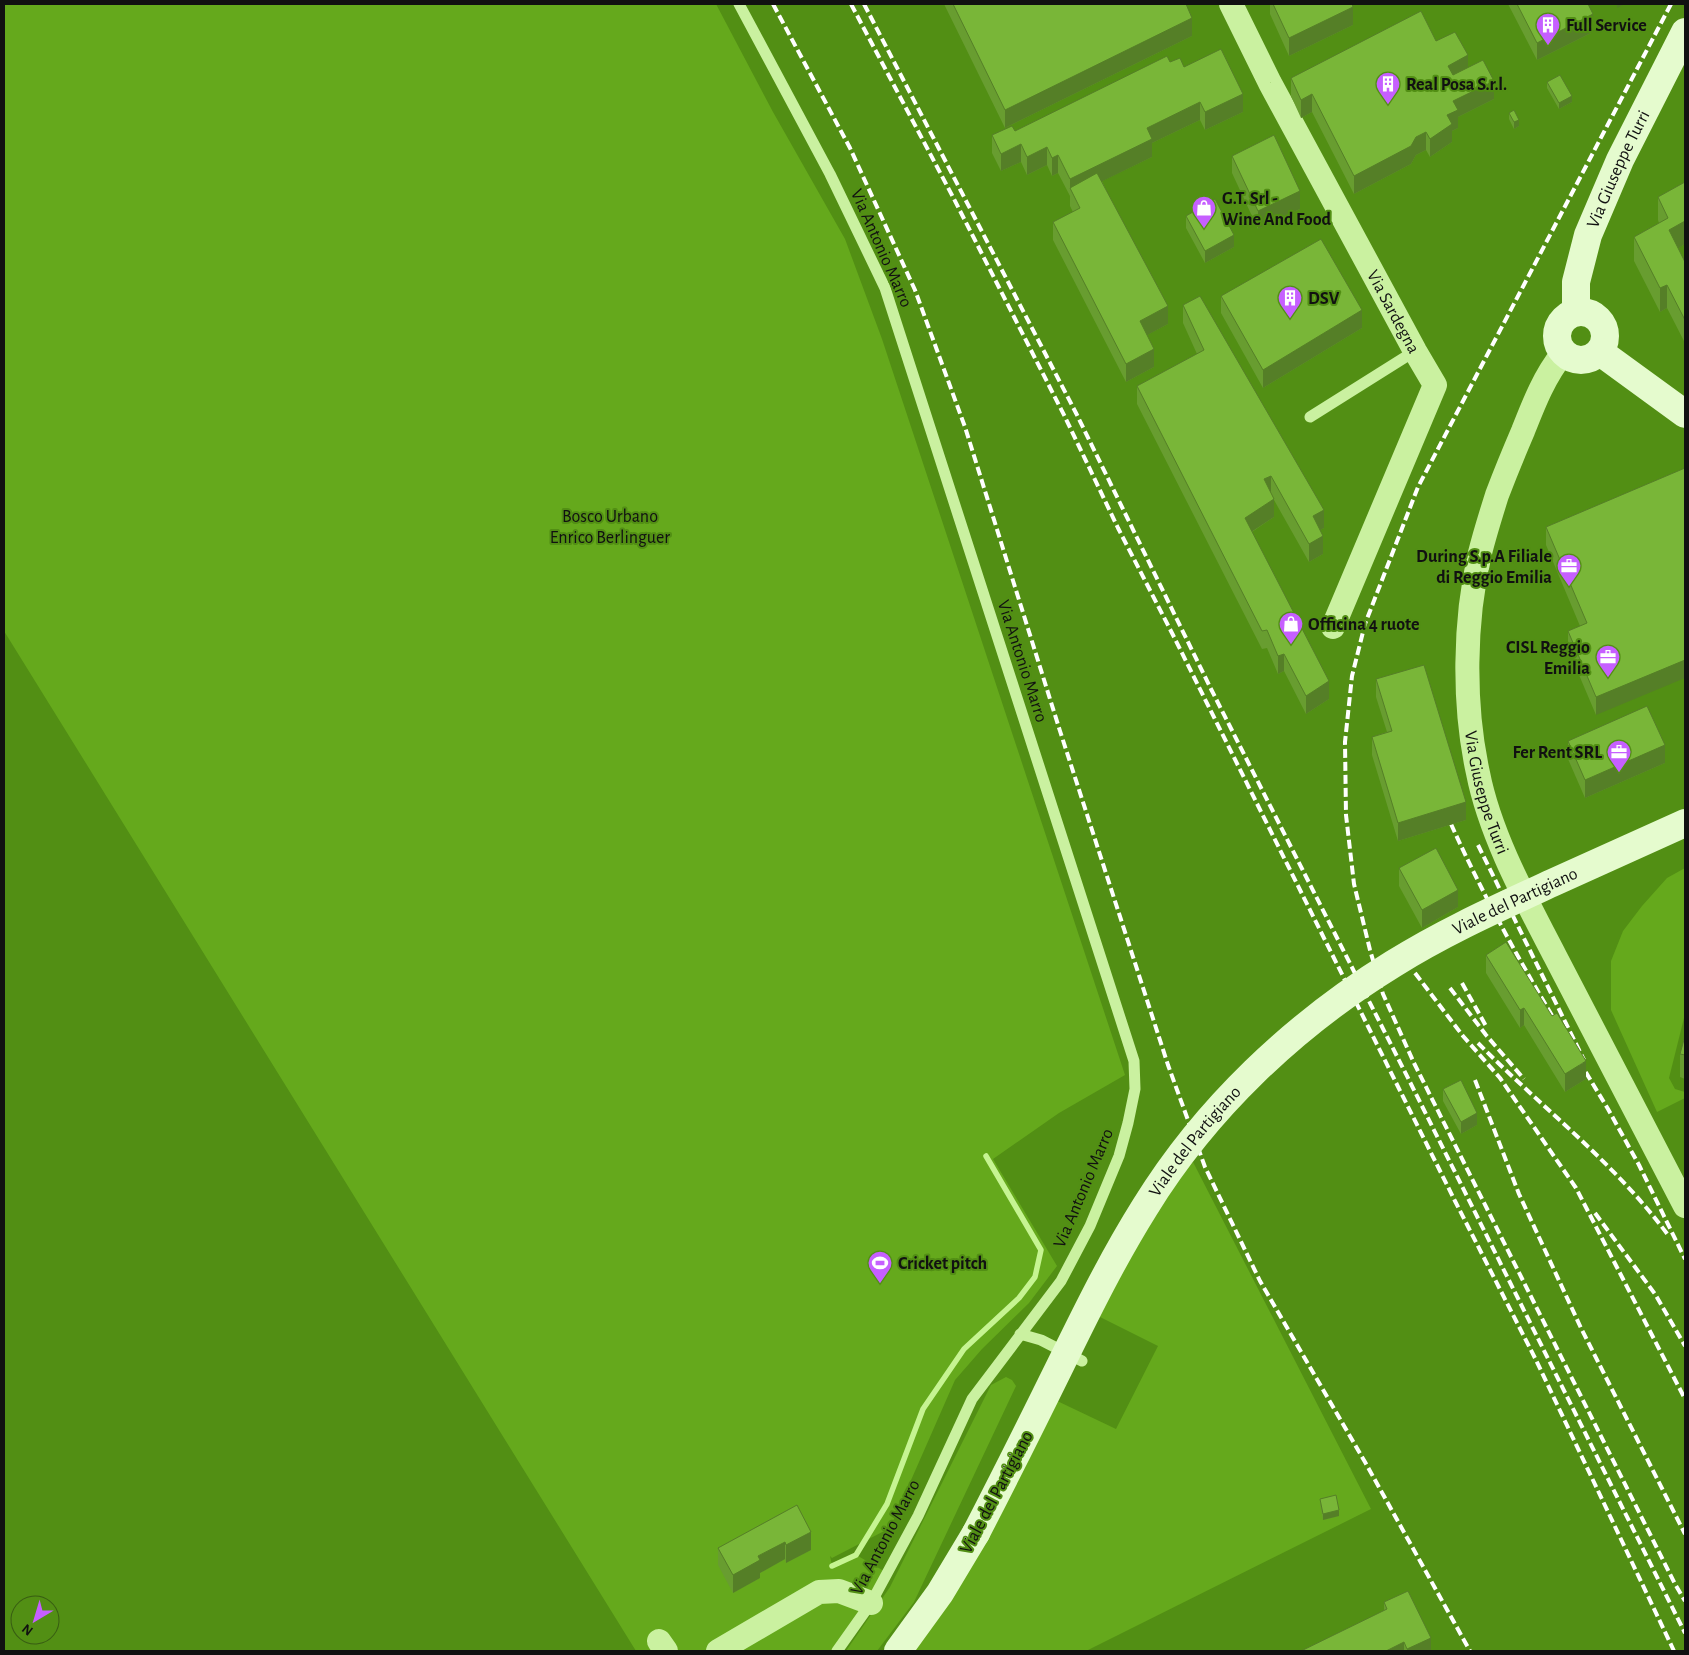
<svg xmlns="http://www.w3.org/2000/svg" width="1689" height="1655" viewBox="0 0 1689 1655" font-family="'Alegreya Sans',sans-serif">
<style>
.green{fill:#65a91c}
.lines{fill:none;stroke-linecap:round;stroke-linejoin:round}
.stream{stroke:#c6f492;stroke-width:5.5}
.lane{stroke:#caf1a0;stroke-width:11}
.street{stroke:#caf1a0;stroke-width:24}
.secondary{stroke:#e5fbce;stroke-width:28}
.rail{stroke:#fff;stroke-width:4;stroke-dasharray:9 4;stroke-linecap:butt}
.secondary-bridge{stroke:#e5fbce;stroke-width:28}
.wall{fill:#689d30}
.shaded-wall{fill:#557f27}
.building{fill:#79b638;stroke:#557f27}
.labels{text-anchor:middle;stroke-width:4;stroke-linejoin:round;paint-order:stroke}
.poi-label{font-size:18px;font-weight:bold;fill:#111;stroke:#528f14;text-anchor:start}
.street-label{font-size:18px;fill:#111;stroke:#528f14}
.park-label{font-size:18px;fill:#111;stroke:#528f14}
</style>
<rect width="100%" height="100%" fill="#528f14"/>
<!-- green -->
<path class="green" d="M4 4H716L773 112 845 239 882 339 1125 1075 1059 1113 993 1159 1057 1266 1029 1303 982 1349 955 1380 890 1528 832 1558 830 1556 832 1565 858 1556 884 1571 837 1651H636L4 631Z
M1685 868V1014L1669 1078 1675 1089 1685 1092V1098L1657 1112 1611 1010V961L1623 931 1642 906 1667 878Z
M1193 1162 1371 1509 1086 1651H906L1053 1399 1116 1429 1158 1346 1094 1314 1152 1209Z
M1006 1377 1012 1380 1016 1386 914 1602 877 1651H846L890 1587 991 1385Z"/>
<g class="lines">
<!-- stream -->
<path class="stream" d="M832 1566 856 1555 887 1504 923 1409 964 1349 1019 1298 1035 1277 1041 1250 986 1156"/>
<!-- lane -->
<path class="lane" d="M739 4 830 174 885 288 1134 1061 1135 1089 1128 1123 1119 1156 1090 1226 1061 1281 972 1399 918 1516 871 1603 837 1651
M1310 417 1415 351
M1020 1334 1041 1340 1082 1361"/>
<!-- street -->
<g class="street">
<path id="s1" d="M1231 4 1270 83 1415 351 1435 385 1333 627"/>
<path id="s2" d="M1563 353C1544 377 1534 403 1523 431 1514 452 1505 474 1497 495 1491 514 1485 533 1480 553 1464 621 1463 705 1478 773 1490 835 1526 900 1555 956 1598 1039 1642 1123 1685 1206"/>
<path d="M659 1641 666 1651"/>
<path d="M718 1651 819 1592 839 1591 871 1603"/>
</g>
<!-- secondary -->
<g class="secondary">
<circle cx="1581" cy="336" r="24"/>
<path id="s3" d="M1576 312V282L1588 235 1620 160 1685 32"/>
<path d="M1600 352 1685 414"/>
<path d="M898 1651 940 1593 976 1533"/>
</g>
<!-- rail -->
<path class="rail" d="M773 4 850 148 915 290 965 427 1060 731 1168 1065 1205 1167 1260 1281 1365 1462 1470 1651
M851 4 954 199 1065 417 1118 528 1173 635 1455 1201 1536 1360 1674 1651
M864 4 1076 413 1211 689 1409 1080 1685 1633
M1671 4 1418 487 1365 624 1352 676 1345 742 1346 815 1354 884 1370 950 1383 994 1414 1063 1675 1584 1685 1601
M1451 824C1483 895 1520 962 1560 1029
M1478 845 1584 1060
M1415 973 1463 1036 1500 1078 1576 1188 1685 1399
M1462 983 1486 1026
M1450 988 1486 1035 1524 1079
M1478 1043C1541 1107 1614 1162 1668 1235
M1579 1061 1608 1109 1639 1165 1685 1259
M1475 1080 1519 1194 1581 1328 1685 1534
M1595 1213 1655 1294 1685 1346"/>
<!-- secondary-bridge -->
<path class="secondary-bridge" id="s4" d="M976 1533C1005 1477 1033 1421 1061 1364 1087 1311 1113 1258 1145 1207 1206 1108 1294 1025 1393 964 1444 932 1498 908 1552 883 1596 863 1640 843 1685 823"/>
</g>
<!-- wall -->
<path class="wall" d="M944 4H1186L1192 36 1005 128Z
M1270 4H1352L1353 25 1289 56 1270 14Z
M1508 4H1588L1593 32 1537 60Z
M1436 41 1468 67 1494 99 1458 117V128L1452 131V142L1430 157 1426 150 1416 155 1411 164 1354 194 1312 112 1301 118 1291 96V78Z
M1170 62 1184 67 1243 112 1205 130 1200 120 1152 143V157L1102 181 1168 324 1147 335 1154 367 1126 382 1053 240V222L1073 212 1070 206V196L1058 173 1052 176 1047 165 1027 175 1021 162 1001 171 992 153V135L1015 131Z
M1547 82 1572 102 1559 109 1547 88Z
M1509 113 1519 126 1514 129 1509 119Z
M1232 156 1300 209 1258 229 1232 173Z
M1685 182V244L1678 248 1685 262V343L1667 308 1660 312 1634 261V237L1659 223 1658 220V197Z
M1186 216 1234 247 1205 263 1186 228Z
M1221 296 1362 328 1263 388 1221 313Z
M1183 305 1324 528 1320 530 1323 554 1309 562 1274 500V517L1252 532 1329 699 1306 714 1284 671 1278 674 1267 648 1262 649 1137 404V386L1197 354 1183 323Z
M1685 468 1596 715 1568 649V631L1580 626 1546 545V527Z
M1376 679 1466 820 1398 841 1372 755V737L1387 732 1376 697Z
M1568 741 1665 763 1585 798 1568 759Z
M1399 868 1458 907 1422 928 1399 886Z
M1486 955 1586 1079 1565 1092 1524 1025 1520 1028 1486 973Z
M1685 1036V1079L1680 1077V1054Z
M1443 1089 1477 1125 1461 1134 1443 1101Z
M1320 1499 1339 1516 1323 1520 1320 1505Z
M797 1505 811 1550 786 1563 785 1559 760 1573V1578L733 1593 718 1565V1548Z
M1384 1602 1431 1651H1301L1384 1611Z"/>
<!-- shaded-wall -->
<path class="shaded-wall" d="M1617 4H1624L1617 8Z
M1353 7V25L1289 56V38Z
M1593 14V32L1537 60V43Z
M1192 18V36L1005 128V110Z
M1468 55V73L1448 84V66Z
M1494 81V99L1458 117V128L1452 131V142L1430 157V139L1453 101Z
M1243 94V112L1205 130V112Z
M1312 94V112L1301 118V100Z
M1572 96V102L1559 109V103Z
M1200 102V120L1152 143V157L1074 195 1070 188V197V179L1147 128Z
M1519 120V126L1514 129V122Z
M1426 132V150L1416 155 1411 164 1354 194V176L1416 137Z
M1021 144V162L1001 171V154Z
M1047 147V165L1027 175V157Z
M1058 155V173L1052 176V158Z
M1300 191V209L1258 229V211Z
M1685 221V244L1669 254V230Z
M1234 235V247L1205 263V251Z
M1667 285V308L1660 312V288Z
M1168 306V324L1140 339V321Z
M1362 310V328L1263 388V370Z
M1154 349V367L1126 382V364Z
M1271 476V494L1264 479Z
M1274 499V517L1245 536V518Z
M1324 510V528L1313 534V516Z
M1323 536V554L1309 562V544Z
M1284 654V671L1278 674V656Z
M1685 660V678L1596 715V697Z
M1329 681V699L1306 714V696Z
M1665 745V763L1585 798V780Z
M1466 802V820L1398 841V823Z
M1458 890V907L1422 928V910Z
M1524 1008V1025L1520 1028V1010Z
M1586 1061V1079L1565 1092V1074Z
M1477 1113V1125L1461 1134V1122Z
M1339 1510V1516L1323 1520V1514Z
M811 1532V1550L786 1563V1545Z
M785 1542V1559L760 1573V1578L733 1593V1575L758 1556Z
M1431 1638V1651H1407V1649Z
M1404 1642V1651H1386Z"/>
<!-- building -->
<path class="building" d="M953 4H1186L1192 18 1005 110Z
M1273 4H1352L1353 7 1289 38Z
M1517 4H1588L1593 14 1537 43Z
M1421 11 1436 41 1455 32 1468 55 1448 66 1453 75 1483 60 1494 81 1453 101 1458 110 1447 115 1452 124 1430 139 1426 132 1416 137 1411 146 1354 176 1312 94 1301 100 1291 78Z
M1221 49 1243 94 1205 112 1200 102 1147 128 1152 139 1070 179 1058 155 1052 158 1047 147 1027 157 1021 144 1001 154 992 135 1012 126 1015 131 1167 56 1170 62 1180 58 1184 67Z
M1560 75 1572 96 1559 103 1547 82Z
M1514 110 1519 120 1514 122 1509 113Z
M1274 135 1300 191 1258 211 1232 156Z
M1097 173 1168 306 1140 321 1154 349 1126 364 1053 222 1080 208 1070 188Z
M1685 182V221L1669 230 1685 262V320L1667 285 1660 288 1634 237 1668 218 1658 197Z
M1215 199 1234 235 1205 251 1186 216Z
M1321 239 1362 310 1263 370 1221 296Z
M1200 296 1324 510 1313 516 1323 536 1309 544 1271 476 1264 479 1274 499 1245 518 1329 681 1306 696 1284 654 1278 656 1267 630 1262 631 1137 386 1204 350 1183 305Z
M1685 468V660L1596 697 1568 631 1587 623 1546 527Z
M1424 665 1466 802 1398 823 1372 737 1392 731 1376 679Z
M1647 706 1665 745 1585 780 1568 741Z
M1436 848 1458 890 1422 910 1399 868Z
M1506 942 1552 1016 1557 1013 1586 1061 1565 1074 1524 1008 1520 1010 1486 955Z
M1685 1036V1055L1680 1054Z
M1461 1080 1477 1113 1461 1122 1443 1089Z
M1336 1495 1339 1510 1323 1514 1320 1499Z
M797 1505 811 1532 786 1545 785 1542 758 1556 760 1560 733 1575 718 1548Z
M1408 1591 1431 1638 1407 1649 1404 1642 1386 1651H1301L1387 1609 1384 1602Z"/>
<!-- icons -->
<defs>
<symbol id="building-pin" viewBox="-11 -11 22 30"><path d="M0 17L-7.5 6A9.5 9.5 0 1 1 7.5 6Z" fill="#c65fff" stroke="#528f14"/><path d="M-4-6H4V6H1V3H-1V6H-4ZM-2.5-4.3h1.7v1.8h-1.7ZM.8-4.3h1.7v1.8H.8ZM-2.5-1h1.7V.8h-1.7ZM.8-1h1.7V.8H.8Z" fill="#fff"/></symbol>
<symbol id="shop-pin" viewBox="-11 -11 22 30"><path d="M0 17L-7.5 6A9.5 9.5 0 1 1 7.5 6Z" fill="#c65fff" stroke="#528f14"/><path d="M-5-2.5h2.3a2.7 3.5 0 0 1 5.4 0H5L5.5 6h-11ZM-1.5-2.5h3a1.5 2.3 0 0 0-3 0Z" fill="#fff"/></symbol>
<symbol id="office-pin" viewBox="-11 -11 22 30"><path d="M0 17L-7.5 6A9.5 9.5 0 1 1 7.5 6Z" fill="#c65fff" stroke="#528f14"/><path d="M-6-3h4V-5.5h4V-3h4V5H-6ZM-1-4.5V-3h2v-1.5ZM-6 0V1H6V0Z" fill="#fff"/></symbol>
<symbol id="stadium-pin" viewBox="-11 -11 22 30"><path d="M0 17L-7.5 6A9.5 9.5 0 1 1 7.5 6Z" fill="#c65fff" stroke="#528f14"/><path d="M0-5a6.5 5 0 1 0 0 10a6.5 5 0 1 0 0-10ZM-3.5-1.8h7v3.6h-7Z" fill="#fff"/></symbol>
</defs>
<g fill-rule="evenodd">
<use href="#building-pin" x="1534" y="11" width="28" height="38"/>
<use href="#building-pin" x="1374" y="70" width="28" height="38"/>
<use href="#shop-pin" x="1190" y="194" width="28" height="38"/>
<use href="#building-pin" x="1276" y="284" width="28" height="38"/>
<use href="#office-pin" x="1555" y="552" width="28" height="38"/>
<use href="#shop-pin" x="1277" y="610" width="28" height="38"/>
<use href="#office-pin" x="1594" y="643" width="28" height="38"/>
<use href="#office-pin" x="1605" y="738" width="28" height="38"/>
<use href="#stadium-pin" x="866" y="1249" width="28" height="38"/>
</g>
<g class="labels">
<!-- poi labels -->
<g class="poi-label">
<text x="1566" y="31">Full Service</text>
<text x="1406" y="90">Real Posa S.r.l.</text>
<text x="1222" y="204">G.T. Srl -<tspan x="1222" dy="21">Wine And Food</tspan></text>
<text x="1308" y="304">DSV</text>
<text x="1552" y="562" text-anchor="end">During S.p.A Filiale<tspan x="1552" dy="21">di Reggio Emilia</tspan></text>
<text x="1308" y="630">Officina 4 ruote</text>
<text x="1590" y="653" text-anchor="end">CISL Reggio<tspan x="1590" dy="21">Emilia</tspan></text>
<text x="1602" y="758" text-anchor="end">Fer Rent SRL</text>
<text x="898" y="1269">Cricket pitch</text>
</g>
<!-- street labels -->
<g class="street-label">
<text dy="6" stroke="none"><textPath href="#s3" startOffset="151">Via Giuseppe Turri</textPath></text>
<text transform="translate(882 248) rotate(66)" y="6">Via Antonio Marro</text>
<text dy="6" stroke="none"><textPath href="#s1" startOffset="348">Via Sardegna</textPath></text>
<text transform="translate(1023 661) rotate(72)" y="6">Via Antonio Marro</text>
<text dy="6" stroke="none"><textPath href="#s2" startOffset="460">Via Giuseppe Turri</textPath></text>
<text dy="6" stroke="none"><textPath href="#s4" startOffset="855">Viale del Partigiano</textPath></text>
<text dy="6" stroke="none"><textPath href="#s4" startOffset="450">Viale del Partigiano</textPath></text>
<text transform="translate(1083 1188) rotate(-67)" y="6">Via Antonio Marro</text>
<text transform="translate(996 1492) rotate(-62)" y="6">Viale del Partigiano</text>
<text transform="translate(885 1537) rotate(-62)" y="6">Via Antonio Marro</text>
</g>
<!-- park labels -->
<g class="park-label">
<text x="610" y="522">Bosco Urbano<tspan x="610" dy="21">Enrico Berlinguer</tspan></text>
</g>
</g>
<!-- border -->
<rect width="1689" height="1655" fill="none" stroke="#111111" stroke-width="10"/>
<!-- north arrow -->
<g transform="translate(35 1620) rotate(218)"><circle r="24" fill="#528f14" stroke="#385d13"/>
<path d="M0-4L9 19L0 12L-9 19Z" fill="#c65fff"/>
<text y="-8" font-size="14" font-weight="bold" text-anchor="middle" fill="#111111">N</text>
</g>
</svg>
